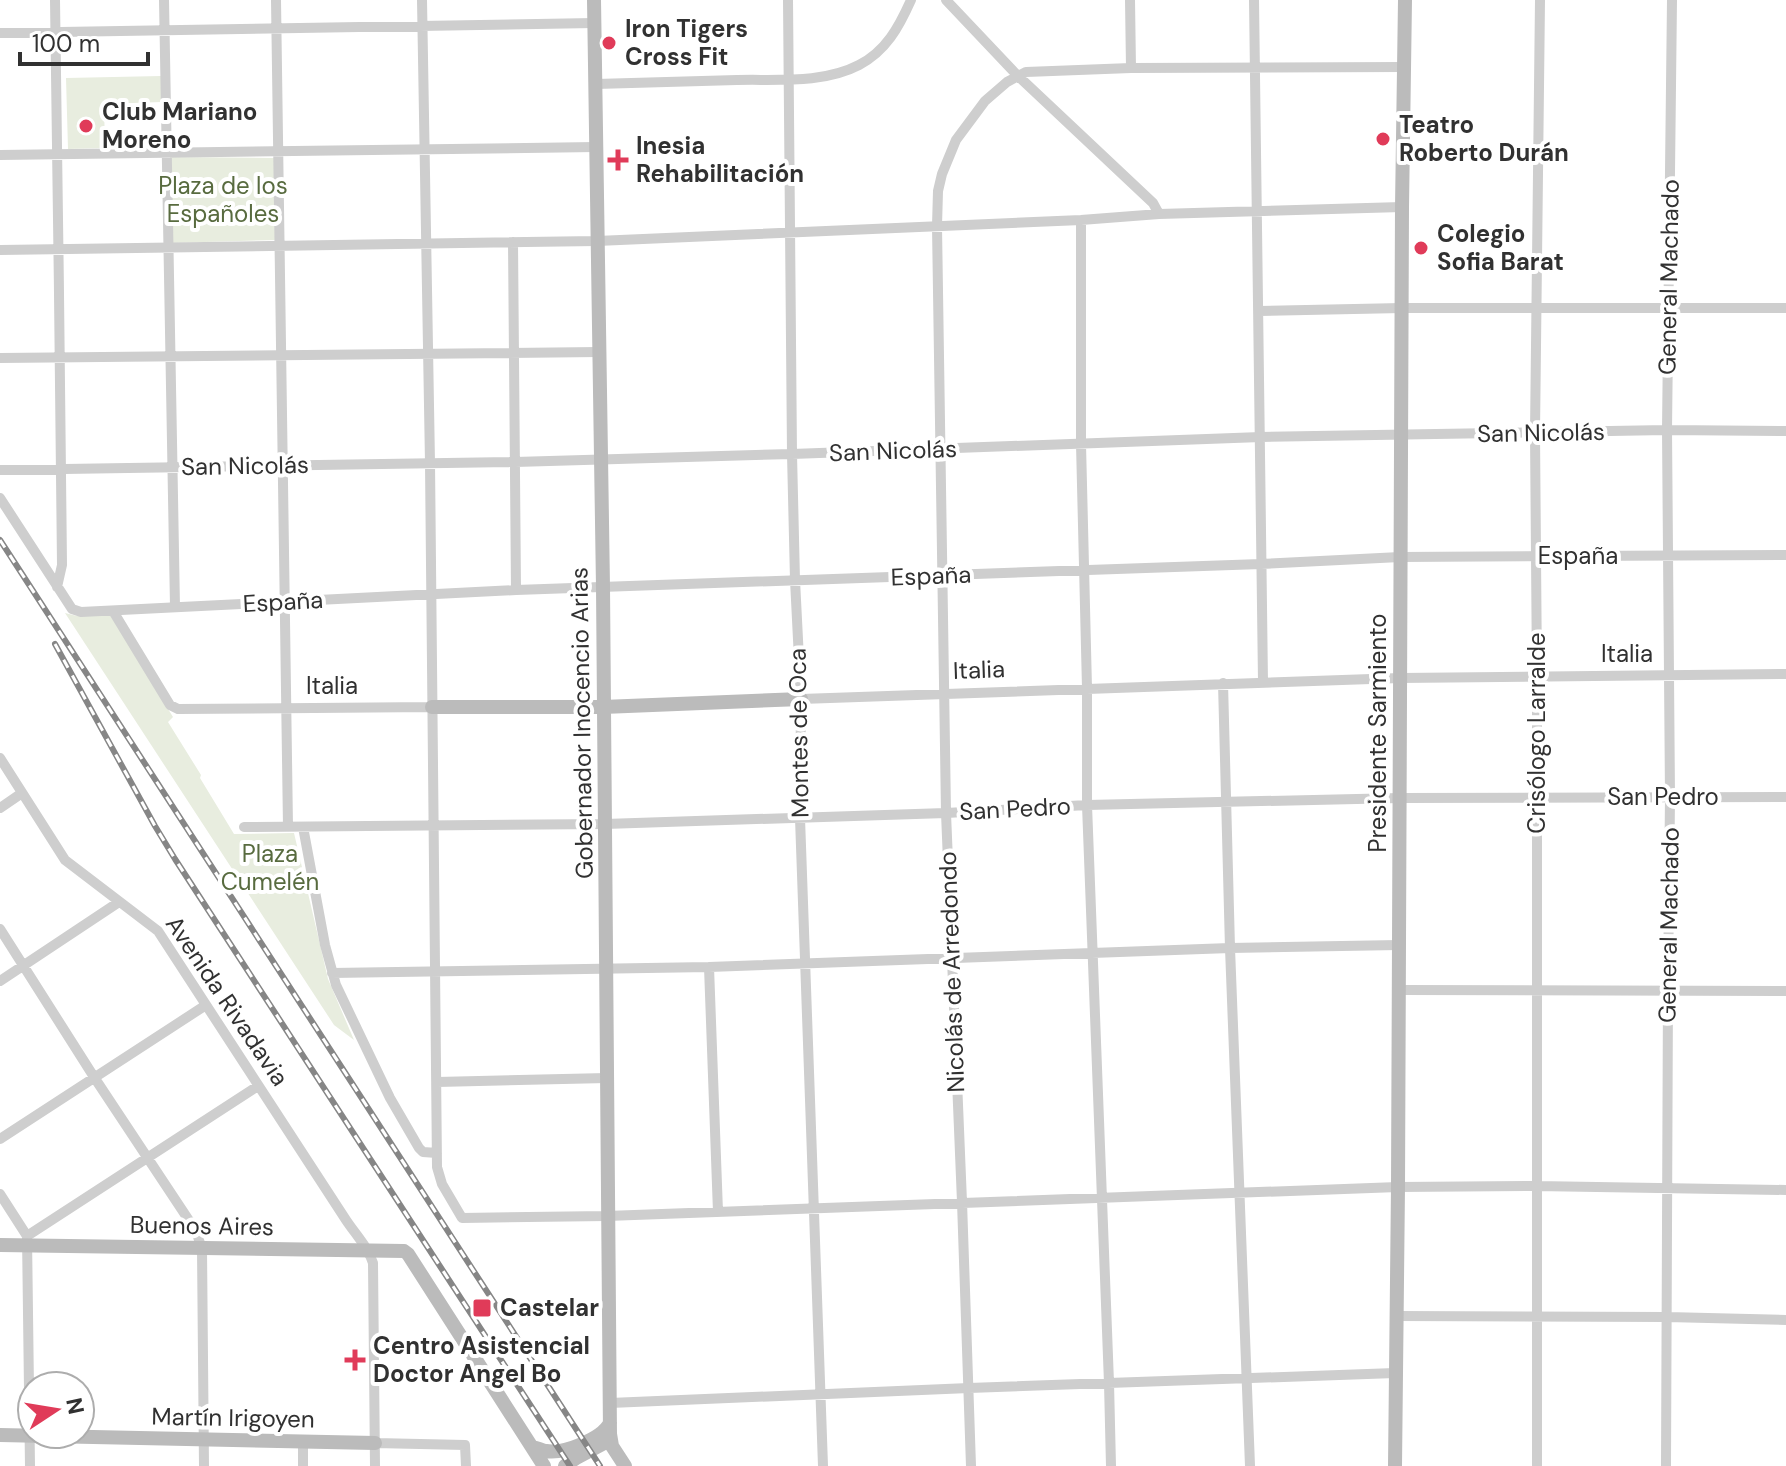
<svg xmlns="http://www.w3.org/2000/svg" width="1786" height="1466" viewBox="0 0 1786 1466" font-family="'DM Sans',sans-serif">
<style>
.green{fill:#e8eddf}
.lines{fill:none;stroke-linecap:round;stroke-linejoin:round}
.street{stroke:#cecece;stroke-width:10}
.secondary{stroke:#bbb;stroke-width:14}
.rail-casing{stroke:#868686;stroke-width:6}
.rail{stroke:#fff;stroke-width:3;stroke-dasharray:9;stroke-linecap:butt}
.poi-dot{fill:#e03b59;stroke:#fff;stroke-width:3}
.labels{text-anchor:middle;stroke-width:8;stroke-linejoin:round;paint-order:stroke}
.poi-label{font-size:24px;font-weight:bold;fill:#313131;stroke:#fff;text-anchor:start}
.park-label{font-size:24px;fill:#586b3f;stroke:#fff}
.street-label{font-size:24px;fill:#313131;stroke:#fff}
</style>
<rect width="100%" height="100%" fill="#fff"/>
<!-- green -->
<path class="green" d="M161 76 162 102 104 104 105 148 68 149 66 78Z
M170 157 274 158 275 240 171 243Z
M65 613 77 616H111L173 717 168 722 201 775 200 778 234 834 294 833 328 979 354 1040 334 1025Z"/>
<g class="lines">
<!-- street -->
<path class="street" d="M55 0C58 188 60 377 62 565L57 587
M164 0 175 607
M276 0 288 827
M422 0 430 463 437 1167 442 1184 462 1218 607 1216 1398 1187 1536 1186 1786 1190
M788 0 792 454 795 580 801 699 800 818 823 1466
M946 0 1017 75 1153 203 1159 214
M1130 0 1131 68
M1254 0 1263 682
M0 33 594 23
M596 84C643 83 690 81 737 80 776 79 823 84 859 65 886 51 899 27 911 0
M0 155 596 147
M1081 220V444L1087 688V805L1109 1383 1111 1466
M513 242 516 590
M0 250 597 241 1081 220 1159 214 1402 207
M1259 311 1402 308H1786
M0 358 599 352
M0 470 515 462 792 454 1261 437 1667 430 1786 431
M0 498 72 609 81 612 516 590 1261 564 1400 557 1786 555
M113 611 170 705 178 709 432 707
M1223 683 1230 948 1250 1466
M801 699 1400 678 1786 674
M0 758 65 860 158 931 346 1220C356 1235 368 1247 373 1263L375 1466
M0 808 22 793
M244 827 605 824 946 813 1087 805 1400 798 1786 797
M303 827 325 945 336 985 390 1098 419 1148 423 1152 437 1153
M0 929 94 1077 196 1231 202 1249 204 1466
M709 967 718 1212
M332 973 709 967 1230 948 1399 945
M0 981 119 902
M1399 990 1786 991
M437 1082 607 1078
M0 1139 206 1005
M0 1194 27 1236 30 1466
M27 1236 258 1086
M1396 1316 1667 1317 1786 1320
M610 1403 969 1388 1395 1373
M303 1441V1466
M375 1443 465 1445 466 1466
M971 1466 962 1202 946 813 937 226 938 191 942 174 956 140 985 101 1007 82 1026 72 1131 68 1404 67
M1537 1466V676L1535 433 1540 0
M1666 1466 1668 989 1670 797 1667 430 1672 0"/>
<!-- secondary -->
<path class="secondary" d="M594 0 603 587 610 1434 612 1446 625 1466
M432 707H603L801 699
M0 1245 404 1251 408 1254 544 1466
M0 1435 375 1443
M533 1447C538 1448 542 1451 546 1451 564 1454 602 1439 610 1423
M565 1466 576 1458 604 1443
M1395 1466 1398 1187 1402 207 1405 0"/>
<defs>
<path id="rail" d="M0 540 600 1466
M55 644 155 826 175 859 570 1466"/>
</defs>
<!-- rail casing -->
<use href="#rail" class="rail-casing"/>
<!-- rail -->
<use href="#rail" class="rail"/>
</g>
<!-- markers -->
<g class="poi-dot">
<circle cx="609" cy="43" r="8"/>
<circle cx="86" cy="126" r="8"/>
<circle cx="1383" cy="139" r="8"/>
<path d="M614 148h8v8h8v8h-8v8h-8v-8h-8v-8h8z"/>
<circle cx="1421" cy="248" r="8"/>
<rect x="472" y="1298" width="20" height="20" rx="4"/>
<path d="M351 1348h8v8h8v8h-8v8h-8v-8h-8v-8h8z"/>
</g>
<g class="labels">
<!-- poi labels -->
<g class="poi-label">
<text x="625" y="37">Iron Tigers<tspan x="625" dy="28">Cross Fit</tspan></text>
<text x="102" y="120">Club Mariano<tspan x="102" dy="28">Moreno</tspan></text>
<text x="1399" y="133">Teatro<tspan x="1399" dy="28">Roberto Durán</tspan></text>
<text x="636" y="154">Inesia<tspan x="636" dy="28">Rehabilitación</tspan></text>
<text x="1437" y="242">Colegio<tspan x="1437" dy="28">Sofia Barat</tspan></text>
<text x="500" y="1316">Castelar</text>
<text x="373" y="1354">Centro Asistencial<tspan x="373" dy="28">Doctor Angel Bo</tspan></text>
</g>
<!-- park labels -->
<g class="park-label">
<text x="223" y="194">Plaza de los<tspan x="223" dy="28">Españoles</tspan></text>
<text x="270" y="862">Plaza<tspan x="270" dy="28">Cumelén</tspan></text>
</g>
<!-- street labels -->
<g class="street-label">
<text transform="translate(1669 277) rotate(-89)" y="8">General Machado</text>
<text transform="translate(1541 433) rotate(-1)" y="8">San Nicolás</text>
<text transform="translate(893 451) rotate(-2)" y="8">San Nicolás</text>
<text transform="translate(245 466) rotate(-1)" y="8">San Nicolás</text>
<text x="1578" y="564">España</text>
<text transform="translate(931 576) rotate(-2)" y="8">España</text>
<text transform="translate(283 602) rotate(-3)" y="8">España</text>
<text x="1627" y="662">Italia</text>
<text transform="translate(979 670) rotate(-2)" y="8">Italia</text>
<text x="332" y="694">Italia</text>
<text transform="translate(582 723) rotate(-91)" y="8">Gobernador Inocencio Arias</text>
<text transform="translate(799 733) rotate(-91)" y="8">Montes de Oca</text>
<text transform="translate(1378 733) rotate(-90)" y="8">Presidente Sarmiento</text>
<text transform="translate(1537 733) rotate(-90)" y="8">Crisólogo Larralde</text>
<text x="1663" y="805">San Pedro</text>
<text transform="translate(1015 809) rotate(-3)" y="8">San Pedro</text>
<text transform="translate(1669 925) rotate(-89)" y="8">General Machado</text>
<text transform="translate(952 972) rotate(-92)" y="8">Nicolás de Arredondo</text>
<text transform="translate(227 1001) rotate(56)" y="8">Avenida Rivadavia</text>
<text transform="translate(202 1226) rotate(1)" y="8">Buenos Aires</text>
<text transform="translate(233 1418) rotate(1)" y="8">Martín Irigoyen</text>
</g>
</g>
<!-- north arrow -->
<g transform="translate(56 1410) rotate(78)"><circle r="38" fill="#ffffff" stroke="#adadad" stroke-width="2"/>
<path d="M0-6L14 30L0 20L-14 30Z" fill="#e03b59"/>
<text y="-12" font-size="22" font-weight="bold" text-anchor="middle" fill="#313131">N</text>
</g>
<!-- scale -->
<path d="M20 52v12h128v-12" fill="none" stroke="#313131" stroke-width="4"/>
<text x="32" y="52" font-size="24" fill="#313131" stroke="#ffffff" stroke-width="6" paint-order="stroke">100 m</text>
</svg>
